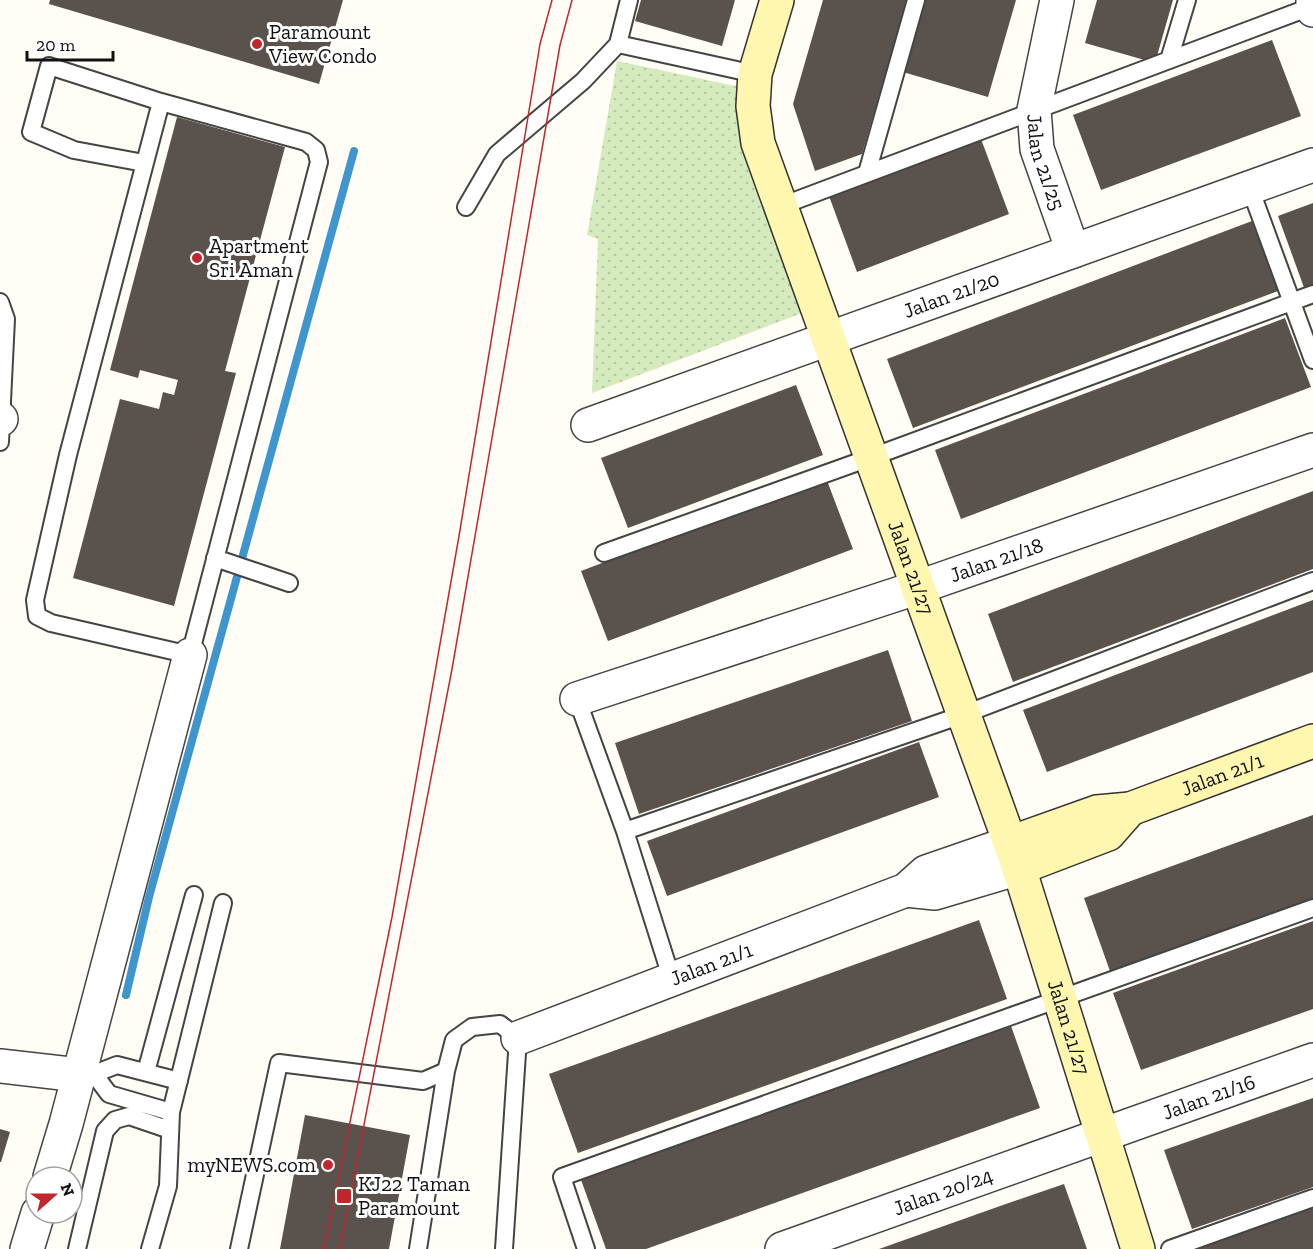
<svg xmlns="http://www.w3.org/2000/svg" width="1313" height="1249" viewBox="0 0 1313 1249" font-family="'Zilla Slab',serif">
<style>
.park{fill:url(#park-dots)}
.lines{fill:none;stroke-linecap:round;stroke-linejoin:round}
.stream{stroke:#3f96cf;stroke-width:8}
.building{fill:#5a524d}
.lane-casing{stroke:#444;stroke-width:20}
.street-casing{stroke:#444;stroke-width:36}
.secondary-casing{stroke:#333;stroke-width:36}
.lane{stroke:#fff;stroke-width:16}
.street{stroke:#fff;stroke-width:33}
.secondary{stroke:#fff6b0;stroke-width:33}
.tram{stroke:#c4262e;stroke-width:1.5}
.poi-dot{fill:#c4262e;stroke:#fff;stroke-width:2}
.labels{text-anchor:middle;stroke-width:6;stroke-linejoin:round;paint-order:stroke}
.poi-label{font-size:21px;fill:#111;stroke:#fff;text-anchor:start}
.street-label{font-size:21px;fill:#111;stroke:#fff}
</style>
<defs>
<pattern id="park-dots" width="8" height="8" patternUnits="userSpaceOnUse" patternTransform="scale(1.5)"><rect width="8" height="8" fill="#d5ebbd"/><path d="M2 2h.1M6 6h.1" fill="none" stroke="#b6c8a1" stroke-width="1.8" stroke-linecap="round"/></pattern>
</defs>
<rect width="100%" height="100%" fill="#fffdf5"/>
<!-- park -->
<path class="park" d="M617 61 745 88 802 313 592 393 598 239 587 235Z"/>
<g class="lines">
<!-- stream -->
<path class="stream" d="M126 995 149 897 354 151"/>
</g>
<!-- building -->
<path class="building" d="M50 0H343L319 84 49 4Z
M641 0H735L722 46 635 21Z
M823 0H907L862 154 815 171 793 104Z
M924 0H1016L988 97 903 72Z
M1097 0H1173L1155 63 1085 43Z
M1272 40 1301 116 1101 190 1073 115Z
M177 117 285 147 225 371 236 373 174 606 73 578 120 399 159 409 163 392 174 395 178 380 140 370 138 378 110 370Z
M981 139 1009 214 857 272 829 196Z
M1313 203V291L1306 293 1278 216Z
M1252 221 1278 291 913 428 887 359Z
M1285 318 1311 387 961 519 935 450Z
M796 385 823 455 628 528 601 458Z
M826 478 853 549 608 641 581 571Z
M1313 491V569L1013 682 988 614Z
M1313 600V672L1047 772 1023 710Z
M888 650 912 721 639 814 615 743Z
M919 742 939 797 667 896 647 841Z
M1313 815V901L1111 974 1084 898Z
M979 920 1007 999 578 1153 549 1074Z
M1313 921V1009L1141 1070 1113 993Z
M1010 1023 1040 1108 646 1249H606L580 1177Z
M1313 1098V1187L1192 1229 1164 1150Z
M305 1115 410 1135 389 1249H280Z
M0 1129 10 1132 1 1162H0Z
M1064 1184 1087 1249H879L1003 1205Z
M1313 1205V1249H1195L1194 1247Z"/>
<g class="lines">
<defs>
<path id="lane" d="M629 0 618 44 755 74
M1169 60 1187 0
M161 102 306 142 316 150 319 162 190 655 51 623 37 616 35 600 68 455Z
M144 163 74 150 31 132 49 66 161 102
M867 173 916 0
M1250 188 1313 360
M781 206 1313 6
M466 207 497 154 583 81 618 44
M0 302 6 319 0 442
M604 553 872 457 1313 294
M215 558 289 583
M577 699 625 831 672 980
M625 831 965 714 1313 581
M146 1072 194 895
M94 1074 109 1094 171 1112
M79 1075 94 1074 117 1065 179 1081
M77 1249 105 1131 115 1120 129 1116 170 1130
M150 1249 168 1186 171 1112 223 903
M239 1249 279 1063 423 1081 446 1071
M418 1249 446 1071 454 1040 472 1027 500 1024 518 1038 504 1249
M586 1249 562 1177 1313 908
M1170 1249 1313 1198"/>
<g id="street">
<path id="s1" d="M1057 0 1034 110 1037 149 1073 251"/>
<path d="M1313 1V10"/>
<path d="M0 418 1 419"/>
<path id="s2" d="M588 425 1313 165"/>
<path id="s3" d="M577 699 919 587 1313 450"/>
<path d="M906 890 935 893 1019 868"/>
<path id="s4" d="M518 1038 906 890 926 872 1010 843"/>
<path d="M0 1066 79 1075"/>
<path d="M50 1177 66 1124 190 655"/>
<path d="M27 1249 38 1213"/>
<path id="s5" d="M782 1249 1313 1060"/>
</g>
<g id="secondary">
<path id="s6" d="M777 0 755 74 753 106 758 143 1019 868 1138 1249"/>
<path id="s7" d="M1010 843 1097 812 1130 809 1313 741"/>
<path d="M1019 868 1108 834 1130 809"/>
</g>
</defs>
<!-- lane casing -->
<use href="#lane" class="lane-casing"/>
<!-- street casing -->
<use href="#street" class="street-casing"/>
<!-- secondary casing -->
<use href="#secondary" class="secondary-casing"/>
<!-- lane -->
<use href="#lane" class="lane"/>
<!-- street -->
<use href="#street" class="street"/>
<!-- secondary -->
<use href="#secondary" class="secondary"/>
<!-- tram -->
<path class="tram" d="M324 1249 392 917 459 536 540 44 552 0
M340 1249 452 669 560 45 572 0"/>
</g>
<!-- markers -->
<g class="poi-dot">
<circle cx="257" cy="44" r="6"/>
<circle cx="197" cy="258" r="6"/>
<circle cx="328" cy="1165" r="6"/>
<rect x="336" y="1188" width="16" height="16" rx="3"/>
</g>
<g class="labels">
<!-- poi labels -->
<g class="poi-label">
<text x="269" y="39">Paramount<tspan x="269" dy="24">View Condo</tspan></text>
<text x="209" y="253">Apartment<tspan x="209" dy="24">Sri Aman</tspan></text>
<text x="316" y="1172" text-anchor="end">myNEWS.com</text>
<text x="358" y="1191">KJ22 Taman<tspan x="358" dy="24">Paramount</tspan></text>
</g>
<!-- street labels -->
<g class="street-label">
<text dy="7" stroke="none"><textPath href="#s1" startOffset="166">Jalan 21/25</textPath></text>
<text dy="7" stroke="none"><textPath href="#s2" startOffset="386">Jalan 21/20</textPath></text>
<text dy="7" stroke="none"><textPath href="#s3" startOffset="442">Jalan 21/18</textPath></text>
<text dy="7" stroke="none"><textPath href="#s6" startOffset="598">Jalan 21/27</textPath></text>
<text dy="7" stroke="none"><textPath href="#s7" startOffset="224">Jalan 21/1</textPath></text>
<text dy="7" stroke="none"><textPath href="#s4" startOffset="207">Jalan 21/1</textPath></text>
<text dy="7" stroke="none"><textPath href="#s6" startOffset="1084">Jalan 21/27</textPath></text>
<text dy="7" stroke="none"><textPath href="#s5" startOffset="453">Jalan 21/16</textPath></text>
<text dy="7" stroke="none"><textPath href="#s5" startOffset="171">Jalan 20/24</textPath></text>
</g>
</g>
<!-- north arrow -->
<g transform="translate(54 1195) rotate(69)"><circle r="28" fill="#ffffff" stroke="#a0a0a0" stroke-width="1.5"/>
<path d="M0-4.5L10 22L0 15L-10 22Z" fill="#c4262e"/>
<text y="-9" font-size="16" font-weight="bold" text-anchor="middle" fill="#111111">N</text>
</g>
<!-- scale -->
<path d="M27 51v9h86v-9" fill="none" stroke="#111111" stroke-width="3"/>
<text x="36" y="51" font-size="18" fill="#111111" stroke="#ffffff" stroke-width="4.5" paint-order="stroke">20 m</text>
</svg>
